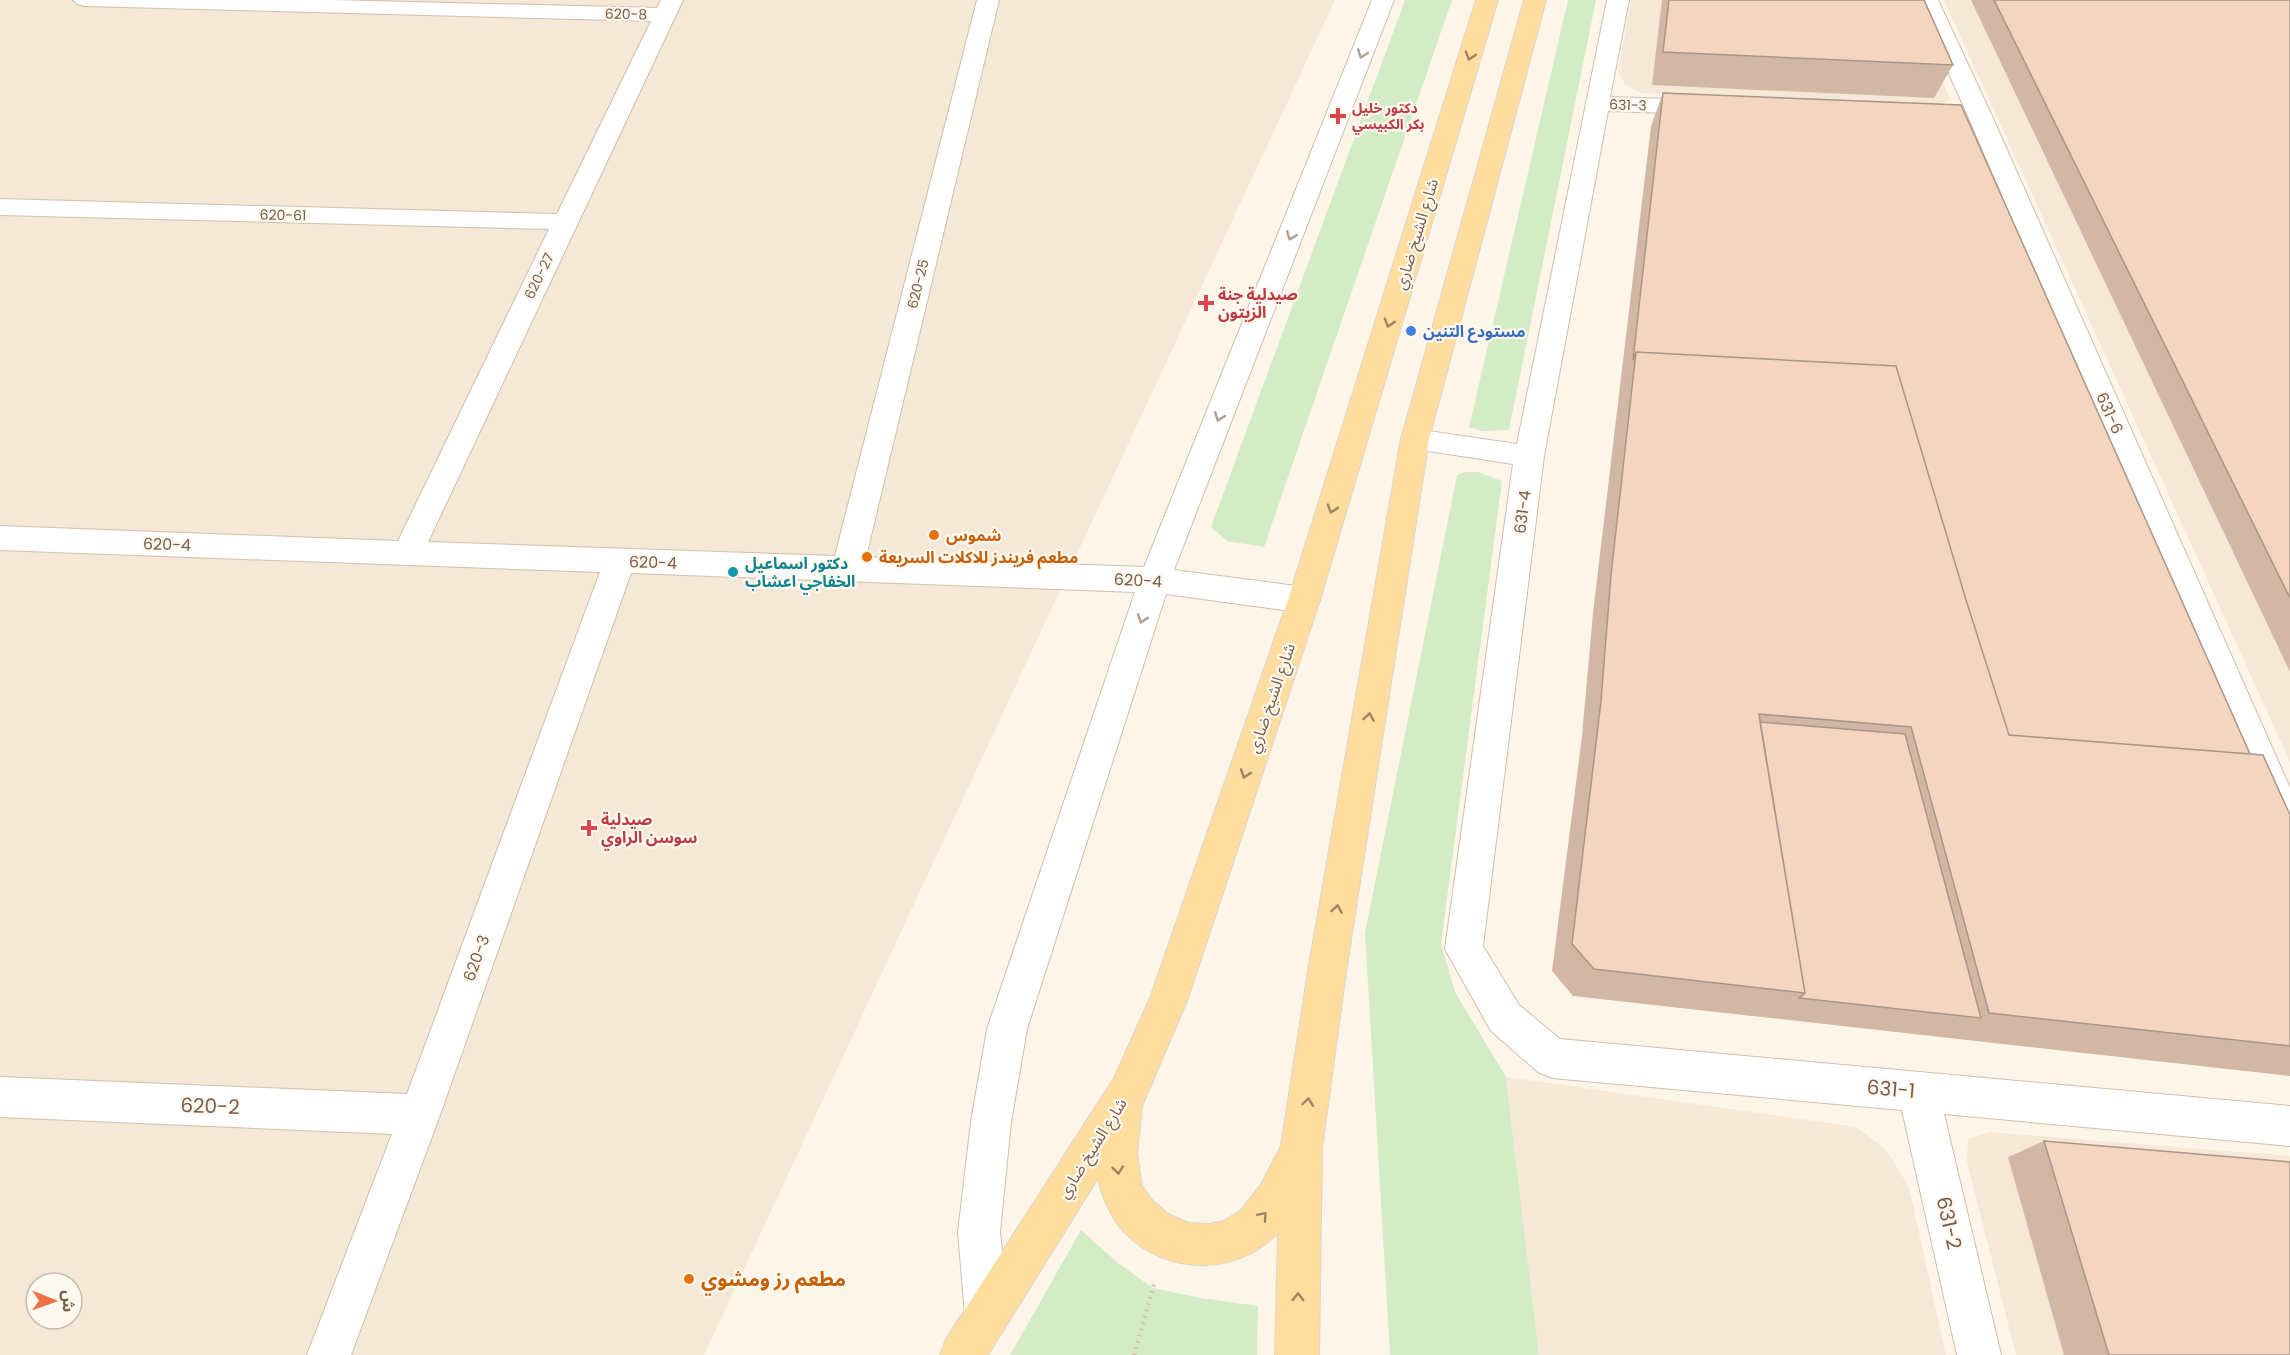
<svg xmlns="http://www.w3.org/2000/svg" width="2290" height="1355" viewBox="0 0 2290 1355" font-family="Poppins,'Noto Sans Arabic',sans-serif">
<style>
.residential{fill:#f5e8d6;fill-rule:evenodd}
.green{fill:#d4ecc5}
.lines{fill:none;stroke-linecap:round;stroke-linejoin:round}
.street-casing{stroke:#d0bead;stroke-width:2}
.primary-casing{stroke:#dcd5d0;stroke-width:2}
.path{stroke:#dab8a1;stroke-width:4.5;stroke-dasharray:1.5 5;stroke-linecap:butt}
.street{fill:#fff;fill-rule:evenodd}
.primary{fill:#fedd9f;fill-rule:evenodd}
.wall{fill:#d2b7a4}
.building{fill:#f4d5bf;stroke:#ab9586;stroke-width:1.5}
.oneway{stroke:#af9d92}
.oneway2{stroke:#a18364}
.health-dot{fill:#e0444e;stroke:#fff9f0;stroke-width:2}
.shop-dot{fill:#3f7fe0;stroke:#fff9f0;stroke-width:2}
.food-dot{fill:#e8710a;stroke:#fff9f0;stroke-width:2}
.culture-dot{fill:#0f9aa8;stroke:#fff9f0;stroke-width:2}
.labels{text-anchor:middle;stroke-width:4.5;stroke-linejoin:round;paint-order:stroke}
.far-street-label{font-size:14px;fill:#795c4a;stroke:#fff9f0}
.far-health-label{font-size:14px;font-weight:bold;fill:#be3a42;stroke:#fff9f0;text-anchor:start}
.street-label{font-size:16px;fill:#795c4a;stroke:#fff9f0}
.health-label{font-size:16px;font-weight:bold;fill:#be3a42;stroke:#fff9f0;text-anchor:start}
.shop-label{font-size:16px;font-weight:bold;fill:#366cbe;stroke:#fff9f0;text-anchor:start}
.food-label{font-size:16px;font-weight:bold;fill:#c56008;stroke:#fff9f0;text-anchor:start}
.culture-label{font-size:16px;font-weight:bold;fill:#0d838f;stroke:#fff9f0;text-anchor:start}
.near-street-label{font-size:20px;fill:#795c4a;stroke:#fff9f0}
.near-food-label{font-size:20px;font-weight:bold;fill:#c56008;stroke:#fff9f0;text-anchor:start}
</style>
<rect width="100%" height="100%" fill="#fdf6e8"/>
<!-- residential -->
<path class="residential" d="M0 0H1335L704 1355H0ZM36 1283H72V1319H36Z
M1631 0H1909L1950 99 1941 105 1932 106 1642 93 1626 86 1618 73Z
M1944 0H2290V762Z
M1506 1077 1857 1127 1887 1151 1909 1187 1946 1355H1539Z
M1989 1132 2290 1156V1355H2016L1967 1162 1968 1139Z"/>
<!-- green -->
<path class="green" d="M1405 0H1452L1264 547 1227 541 1211 527Z
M1568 0H1596L1509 430 1482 431 1469 427Z
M1465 472H1478L1502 481 1441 944 1455 992 1506 1077 1539 1355H1390L1365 933 1457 475Z
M1081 1230 1118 1263 1153 1288 1201 1298 1258 1306 1257 1355H1010Z"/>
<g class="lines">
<defs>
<path id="street" d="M73 0H331L657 8 661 0H683L428 542 835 556 977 0H999L866 557 1144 567 1372 0H1394L1174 570 1304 587 1315 591 1320 600 1315 609 1304 613 1166 594 1027 1029 1011 1122 1000 1232 1009 1315 1003 1331 987 1337 971 1331 965 1315 958 1232 971 1122 987 1029 1135 592 631 573 440 1115 351 1355H307L392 1134 0 1117V1077L407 1094 600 572 0 550V526L398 541 549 229 0 215V199L557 214 651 21 84 6 77 4Z
M1607 0H1629L1610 97 1702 100 1710 102 1714 107 1710 112 1702 114 1608 111 1544 456 1483 946 1519 1005 1560 1039 2290 1106V1146L1944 1114 2001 1355H1957L1902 1110 1552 1078 1538 1072 1491 1031 1445 949 1513 464 1415 449 1405 446 1401 439 1405 432 1415 429 1517 444Z
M1916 0H1938L1992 116 2290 788V844L2277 839 2272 828 1968 116Z"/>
<path id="primary" d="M1476 0H1498L1320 600 1187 1001 1142 1106 1137 1154 1142 1186 1153 1201 1168 1214 1189 1223 1209 1224 1224 1221 1241 1210 1262 1183 1281 1146 1309 965 1401 439 1524 0H1546L1429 439 1347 965 1322 1148 1319 1355H1275L1278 1233C1236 1276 1167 1276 1124 1232 1111 1218 1102 1197 1098 1178L988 1355H940L946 1339 1114 1078 1150 998 1288 600Z"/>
</defs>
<!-- street casing -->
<use href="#street" class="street-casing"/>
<!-- primary casing -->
<use href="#primary" class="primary-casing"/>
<!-- path -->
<path class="path" d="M1134 1355 1154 1284"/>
<!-- street -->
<use href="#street" class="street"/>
<!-- primary -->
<use href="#primary" class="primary"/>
</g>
<!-- wall -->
<path class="wall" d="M1662 0H1924L1953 65 1934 98 1652 85Z
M1971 0H2290V672Z
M1663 93 2250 754 2290 815V1076L1573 996 1552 971 1582 736 1593 613 1651 126Z
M2044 1141 2290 1355H2064L2008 1157Z"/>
<!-- building -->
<path class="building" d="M1669 0H1924L1953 65 1663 52Z
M1994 0H2290V598Z
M1663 93 1961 105 2250 754 2009 735 1967 603 1896 366 1636 352 1633 360Z
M1636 352 1896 366 1967 603 2009 735 2263 755 2290 815V1046L1989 1013 1911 727 1759 714 1805 993 1594 969 1572 944 1601 701 1611 575Z
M1760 722 1905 734 1981 1018 1799 998 1805 993Z
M2044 1141 2290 1162V1355H2109Z"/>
<!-- one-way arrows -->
<defs><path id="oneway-chevron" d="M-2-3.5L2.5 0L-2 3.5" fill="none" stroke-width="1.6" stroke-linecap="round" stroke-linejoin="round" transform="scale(1.5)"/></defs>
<g class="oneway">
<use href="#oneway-chevron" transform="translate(1362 54) rotate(111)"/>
<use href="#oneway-chevron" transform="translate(1291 236) rotate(111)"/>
<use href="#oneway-chevron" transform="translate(1219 417) rotate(111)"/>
<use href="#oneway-chevron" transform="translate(1142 619) rotate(108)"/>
</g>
<g class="oneway2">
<use href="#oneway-chevron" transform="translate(1470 56) rotate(107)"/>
<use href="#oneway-chevron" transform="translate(1389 323) rotate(107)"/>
<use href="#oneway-chevron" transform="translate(1332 509) rotate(107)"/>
<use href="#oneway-chevron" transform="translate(1369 717) rotate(-81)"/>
<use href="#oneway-chevron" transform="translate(1245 774) rotate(109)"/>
<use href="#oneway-chevron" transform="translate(1337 909) rotate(-81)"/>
<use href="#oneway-chevron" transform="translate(1308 1102) rotate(-82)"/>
<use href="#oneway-chevron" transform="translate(1118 1170) rotate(84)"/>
<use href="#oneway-chevron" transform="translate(1263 1216) rotate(-49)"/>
<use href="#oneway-chevron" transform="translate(1298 1297) rotate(-89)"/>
</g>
<!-- markers -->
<g class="health-dot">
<path d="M1335 107h6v6h6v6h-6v6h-6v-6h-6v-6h6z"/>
<path d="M1203 294h6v6h6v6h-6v6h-6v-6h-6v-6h6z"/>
<path d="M586 819h6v6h6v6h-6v6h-6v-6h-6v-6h6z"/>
</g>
<circle class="shop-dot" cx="1411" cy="331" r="6"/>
<g class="food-dot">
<circle cx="934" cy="535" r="6"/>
<circle cx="867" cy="557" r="6"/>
<circle cx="689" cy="1279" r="6"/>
</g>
<circle class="culture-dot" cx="733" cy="572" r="6"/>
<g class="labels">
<!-- far-street labels -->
<g class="far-street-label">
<text transform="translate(626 14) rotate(1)" y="5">620-8</text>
<text transform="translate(1628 105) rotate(2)" y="5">631-3</text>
<text transform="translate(283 215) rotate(1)" y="5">620-61</text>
<text transform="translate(539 276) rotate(-64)" y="5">620-27</text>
<text transform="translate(918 284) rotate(-76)" y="5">620-25</text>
</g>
<!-- far-health labels -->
<g class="far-health-label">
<text x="1352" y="113">دكتور خليل<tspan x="1352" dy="16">بكر الكبيسي</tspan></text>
</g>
<!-- street labels -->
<g class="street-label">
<text transform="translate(1416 234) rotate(-73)" y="6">شارع الشيخ ضاري</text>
<text transform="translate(2110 413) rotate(66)" y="6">631-6</text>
<text transform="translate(1522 512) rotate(-83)" y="6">631-4</text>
<text transform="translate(167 544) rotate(2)" y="6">620-4</text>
<text transform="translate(653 562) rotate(2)" y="6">620-4</text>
<text transform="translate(1138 580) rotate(3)" y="6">620-4</text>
<text transform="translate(1271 698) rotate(-71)" y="6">شارع الشيخ ضاري</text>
<text transform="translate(476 958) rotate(-70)" y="6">620-3</text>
<text transform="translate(1092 1148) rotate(-58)" y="6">شارع الشيخ ضاري</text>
</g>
<!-- health labels -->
<g class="health-label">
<text x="1218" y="300">صيدلية جنة<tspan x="1218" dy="18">الزيتون</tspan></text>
<text x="601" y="825">صيدلية<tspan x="601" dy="18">سوسن الراوي</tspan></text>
</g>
<!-- shop labels -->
<g class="shop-label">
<text x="1423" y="337">مستودع التنين</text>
</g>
<!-- food labels -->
<g class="food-label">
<text x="946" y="541">شموس</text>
<text x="879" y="563">مطعم فريندز للاكلات السريعة</text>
</g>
<!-- culture labels -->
<g class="culture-label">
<text x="745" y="569">دكتور اسماعيل<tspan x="745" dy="18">الخفاجي اعشاب</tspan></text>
</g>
<!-- near-street labels -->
<g class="near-street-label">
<text transform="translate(1891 1089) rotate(5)" y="7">631-1</text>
<text transform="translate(210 1106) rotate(2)" y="7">620-2</text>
<text transform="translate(1949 1223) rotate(77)" y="7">631-2</text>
</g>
<!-- near-food labels -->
<g class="near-food-label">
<text x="701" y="1286">مطعم رز ومشوي</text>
</g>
</g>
<!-- north arrow -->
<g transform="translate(54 1301) rotate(91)"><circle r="28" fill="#fff9f0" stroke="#c9baae" stroke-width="1.5"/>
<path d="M0-4.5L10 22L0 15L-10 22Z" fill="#eb7149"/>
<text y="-9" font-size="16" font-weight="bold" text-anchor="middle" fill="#795c4a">ش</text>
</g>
</svg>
